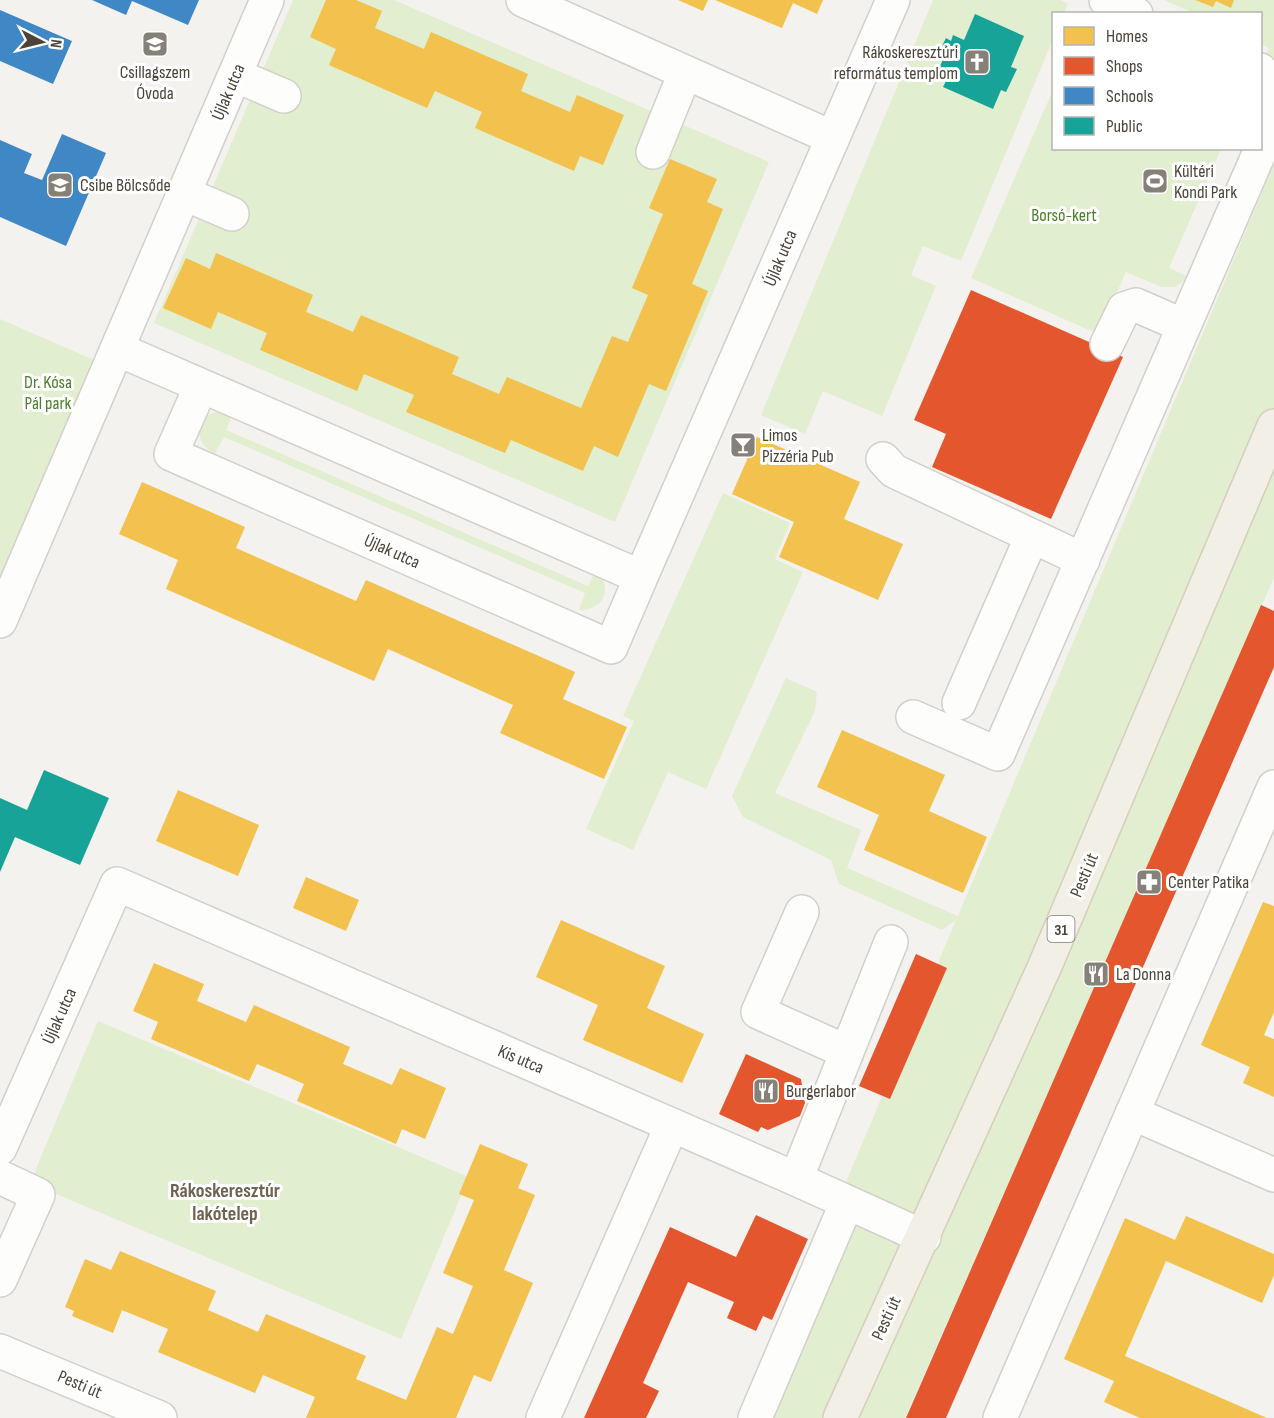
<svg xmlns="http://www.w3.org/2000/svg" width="1274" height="1418" viewBox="0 0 1274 1418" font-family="'Sofia Sans Condensed',sans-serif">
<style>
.green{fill:#e1eecf}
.homes{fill:#f2c14e}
.shops{fill:#e4572e}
.schools{fill:#3f88c5}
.public{fill:#17a398}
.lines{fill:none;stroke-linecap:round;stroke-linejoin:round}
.minor-casing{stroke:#d2d0cb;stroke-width:36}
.major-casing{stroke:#d6cebb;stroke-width:36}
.minor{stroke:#fdfdfc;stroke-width:33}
.major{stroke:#f2efe6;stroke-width:33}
.labels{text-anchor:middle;stroke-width:6;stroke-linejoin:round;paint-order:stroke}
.shield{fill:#fff;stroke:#817c74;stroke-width:1.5}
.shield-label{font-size:16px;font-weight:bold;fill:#4b4439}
.poi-label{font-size:18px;fill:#4b4439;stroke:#fff;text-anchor:start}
.street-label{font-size:18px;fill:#4b4439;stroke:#fff}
.park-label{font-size:18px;fill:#4a7f2a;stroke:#fff}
.neighbourhood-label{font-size:20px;font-weight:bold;fill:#6e6250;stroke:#fff}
</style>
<rect width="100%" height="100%" fill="#f4f2ee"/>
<!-- green -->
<path class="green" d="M293 0H394L769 162 615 522 154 323Z
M933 0H1060L1068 4 1064 13 1054 14 1053 39 961 261 923 246 911 275 936 286 882 416 823 391 805 434 761 415Z
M1164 0H1274V66L1263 61 1269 48 1261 44 1260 14 1193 13Z
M1053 90 1054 148 1221 149 1169 268 1189 277 1175 287H1161L1126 272 1098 334 971 278Z
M1274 164V578L905 1418H747L956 920 942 930 839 884 831 860 743 817 732 796 786 678 817 692 815 711 775 793 861 830 847 868 958 916Z
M0 319 110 367 0 621Z
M224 410 233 413 226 430 588 586 596 569C613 588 605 610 579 610L585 593 224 437 215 454C190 441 196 413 224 410Z
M723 493 790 523 775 559 803 572 706 789 668 772 633 850 586 829 634 721 623 716Z
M98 1021 469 1177 401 1339 30 1183Z"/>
<!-- homes -->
<path class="homes" d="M326 0H356L382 11 375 28 424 49 431 32 528 74 521 91 570 112 577 95 624 115 603 165 580 156 574 171 475 128 482 112 435 91 427 108 329 65 336 49 310 37Z
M678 0H708L703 11Z
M715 0H823L817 14 793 3 782 28Z
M1195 0H1234L1231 8 1216 1 1213 7Z
M670 159 717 179 707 202 723 209 692 284 708 291 666 391 649 384 618 457 594 446 583 471 511 440 505 453 406 412 414 395 364 374 357 391 260 350 267 333 218 312 211 329 163 308 186 258 210 269 216 253 313 295 306 312 328 321 353 332 361 315 459 357 452 374 499 394 507 377 581 408 612 336 628 342 648 295 632 288 663 214 649 208Z
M757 437 860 482 844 519 903 544 878 600 779 557 794 522 732 494Z
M142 482 245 527 236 548 356 601 366 580 575 672 563 699 627 727 604 779 500 733 513 705 388 649 374 681 166 589 178 560 119 534Z
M842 730 945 775 929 811 987 837 963 893 864 850 879 815 817 787Z
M178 790 259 825 238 876 156 841Z
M306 877 359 900 346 931 293 908Z
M1263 902 1274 906V1012L1264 1035 1274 1039V1097L1243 1083 1250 1067 1201 1045Z
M561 920 665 966 647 1008 704 1034 682 1083 583 1040 598 1005 536 977Z
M154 963 204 984 197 1001 246 1022 254 1005 350 1047 343 1064 392 1085 400 1068 446 1088 425 1139 402 1129 396 1144 297 1101 304 1084 281 1074 257 1064 249 1081 151 1039 158 1022 133 1011Z
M480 1144 528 1164 518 1188 535 1195 504 1270 533 1283 491 1382 474 1375 456 1418H306L315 1397 263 1375 255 1393 158 1352 168 1329 122 1310 113 1333 72 1316 74 1311 65 1307 85 1259 111 1270 120 1251 216 1291 208 1310 258 1332 266 1314 366 1356 356 1379 406 1400 437 1327 453 1334 473 1286 443 1273 474 1200 459 1194Z
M1186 1216 1274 1254V1275L1262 1303 1166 1261 1125 1356 1267 1418H1140L1104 1402 1114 1381 1064 1359 1125 1218 1175 1240Z"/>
<!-- shops -->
<path class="shops" d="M971 290 1123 357 1051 519 932 467 946 434 914 420Z
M1261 605 1274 611V667L1088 1093 946 1418H906Z
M916 954 947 968 890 1099 859 1086Z
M746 1054 801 1079 805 1103 800 1116 768 1130 761 1127 758 1132 719 1114Z
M756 1215 808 1239 772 1320 763 1316 756 1331 727 1318 734 1302 688 1282 643 1383 659 1391 646 1418H584L670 1227 736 1257Z"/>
<!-- schools -->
<path class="schools" d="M92 0H199L188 25 132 1 126 15Z
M0 10 72 41 53 84 0 61Z
M62 134 106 153 66 246 0 217V140L32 154 24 173 42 180Z"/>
<!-- public -->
<path class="public" d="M975 14 1024 36 1011 67 1017 69 1006 92 1001 90 993 109 943 87 948 77 937 73 944 57 938 54 946 38 951 41 953 35 964 40Z
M44 770 109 798 80 865 15 837 0 872V798L27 810Z"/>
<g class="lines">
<defs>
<path id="minor" d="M523 0 833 138
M1106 0 1136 14
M1260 70 1274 91
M235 75 284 96
M653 152 685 73
M185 194 232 214
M1107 344 1124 309 1136 305 1184 326
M117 349 641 577 893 0
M201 386 171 454 611 647 641 577
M883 459 894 471 1083 560
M0 621 267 0
M959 703 1032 536
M913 717 998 754 1274 119V114
M802 912 758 1012 847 1052
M1132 1113 1274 1175
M0 1148 117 884 796 1179 924 1237
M0 1177 38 1195 0 1280
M796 1179 891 942
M0 1351 160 1418
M543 1418 672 1125
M755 1418 847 1202
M1000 1418 1274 787"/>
<path id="major" d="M840 1418 1044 968 1274 426"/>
</defs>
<!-- minor casing -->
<use href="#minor" class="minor-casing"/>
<!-- major casing -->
<use href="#major" class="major-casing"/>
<!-- minor -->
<use href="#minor" class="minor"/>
<!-- major -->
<use href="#major" class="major"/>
</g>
<!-- icons -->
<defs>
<symbol id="school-square" viewBox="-11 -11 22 22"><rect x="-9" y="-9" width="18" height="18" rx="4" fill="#868178" stroke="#fff"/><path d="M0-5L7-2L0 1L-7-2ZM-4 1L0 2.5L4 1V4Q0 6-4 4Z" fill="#fff"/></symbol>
<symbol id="church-square" viewBox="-11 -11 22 22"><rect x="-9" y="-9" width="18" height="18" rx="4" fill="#868178" stroke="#fff"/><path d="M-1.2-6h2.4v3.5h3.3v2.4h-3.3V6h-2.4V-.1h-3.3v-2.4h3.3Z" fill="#fff"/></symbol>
<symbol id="stadium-square" viewBox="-11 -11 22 22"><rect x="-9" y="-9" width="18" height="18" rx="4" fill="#868178" stroke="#fff"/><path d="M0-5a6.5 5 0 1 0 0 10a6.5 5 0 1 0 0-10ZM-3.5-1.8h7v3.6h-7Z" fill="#fff"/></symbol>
<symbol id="bar-square" viewBox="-11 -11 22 22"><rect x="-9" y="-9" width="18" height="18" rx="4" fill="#868178" stroke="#fff"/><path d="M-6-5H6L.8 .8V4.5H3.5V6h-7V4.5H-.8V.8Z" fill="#fff"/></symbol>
<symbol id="pharmacy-square" viewBox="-11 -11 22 22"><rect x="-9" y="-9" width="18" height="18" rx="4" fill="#868178" stroke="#fff"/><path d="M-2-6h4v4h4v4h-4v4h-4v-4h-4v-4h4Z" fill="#fff"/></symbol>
<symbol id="restaurant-square" viewBox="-11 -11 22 22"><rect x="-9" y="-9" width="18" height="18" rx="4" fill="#868178" stroke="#fff"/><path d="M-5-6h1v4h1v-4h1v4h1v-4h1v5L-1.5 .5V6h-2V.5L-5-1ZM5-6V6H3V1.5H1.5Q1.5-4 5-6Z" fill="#fff"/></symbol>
</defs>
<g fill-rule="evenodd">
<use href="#school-square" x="140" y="29" width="30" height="30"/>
<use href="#church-square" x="962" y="47" width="30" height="30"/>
<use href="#stadium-square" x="1140" y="166" width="30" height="30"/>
<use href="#school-square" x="45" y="170" width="30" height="30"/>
<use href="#bar-square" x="728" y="430" width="30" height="30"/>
<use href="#pharmacy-square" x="1134" y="867" width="30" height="30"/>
<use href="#restaurant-square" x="1081" y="959" width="30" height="30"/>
<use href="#restaurant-square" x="751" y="1076" width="30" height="30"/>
</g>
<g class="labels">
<!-- shield labels -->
<rect class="shield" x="1047.5" y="916" width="27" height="26" rx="4.5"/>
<g class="shield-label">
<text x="1061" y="935">31</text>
</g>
<!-- poi labels -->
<g class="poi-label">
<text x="958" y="58" text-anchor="end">Rákoskeresztúri<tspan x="958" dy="21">református templom</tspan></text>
<text x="155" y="78" text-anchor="middle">Csillagszem<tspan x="155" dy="21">Óvoda</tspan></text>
<text x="1174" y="177">Kültéri<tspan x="1174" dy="21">Kondi Park</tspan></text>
<text x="80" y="191">Csibe Bölcsőde</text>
<text x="762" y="441">Limos<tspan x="762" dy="21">Pizzéria Pub</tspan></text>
<text x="1168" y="888">Center Patika</text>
<text x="1116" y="980">La Donna</text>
<text x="786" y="1097">Burgerlabor</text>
</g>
<!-- street labels -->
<g class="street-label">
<text transform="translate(228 92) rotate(-67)" y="6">Újlak utca</text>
<text transform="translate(780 258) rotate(-67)" y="6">Újlak utca</text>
<text transform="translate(392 551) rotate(24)" y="6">Újlak utca</text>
<text transform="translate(1084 875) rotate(-67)" y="6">Pesti út</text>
<text transform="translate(59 1016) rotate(-66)" y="6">Újlak utca</text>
<text transform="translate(521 1059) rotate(23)" y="6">Kis utca</text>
<text transform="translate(886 1318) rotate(-65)" y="6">Pesti út</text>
<text transform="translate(80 1384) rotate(23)" y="6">Pesti út</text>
</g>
<!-- park labels -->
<g class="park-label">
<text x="1064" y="221">Borsó-kert</text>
<text x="48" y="388">Dr. Kósa<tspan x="48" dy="21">Pál park</tspan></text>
</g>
<!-- neighbourhood labels -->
<g class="neighbourhood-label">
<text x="225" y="1197">Rákoskeresztúr<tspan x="225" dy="23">lakótelep</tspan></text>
</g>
</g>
<!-- legend -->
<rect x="1052" y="12" width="210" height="138" fill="#ffffff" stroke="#b7b4b0" stroke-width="1.5"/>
<rect x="1064" y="27" width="30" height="18" fill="#f2c14e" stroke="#b7b4b0" stroke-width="1.5"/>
<text x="1106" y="42" font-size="18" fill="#4b4439">Homes</text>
<rect x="1064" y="57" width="30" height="18" fill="#e4572e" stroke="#b7b4b0" stroke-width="1.5"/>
<text x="1106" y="72" font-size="18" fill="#4b4439">Shops</text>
<rect x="1064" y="87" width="30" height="18" fill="#3f88c5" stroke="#b7b4b0" stroke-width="1.5"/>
<text x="1106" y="102" font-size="18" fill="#4b4439">Schools</text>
<rect x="1064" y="117" width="30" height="18" fill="#17a398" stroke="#b7b4b0" stroke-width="1.5"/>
<text x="1106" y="132" font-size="18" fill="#4b4439">Public</text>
<!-- north arrow -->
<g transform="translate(42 42) rotate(97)" stroke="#ffffff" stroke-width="4.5" paint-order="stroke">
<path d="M0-4.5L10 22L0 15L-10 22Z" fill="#4b4439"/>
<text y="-9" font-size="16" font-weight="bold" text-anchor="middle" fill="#4b4439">N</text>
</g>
</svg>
